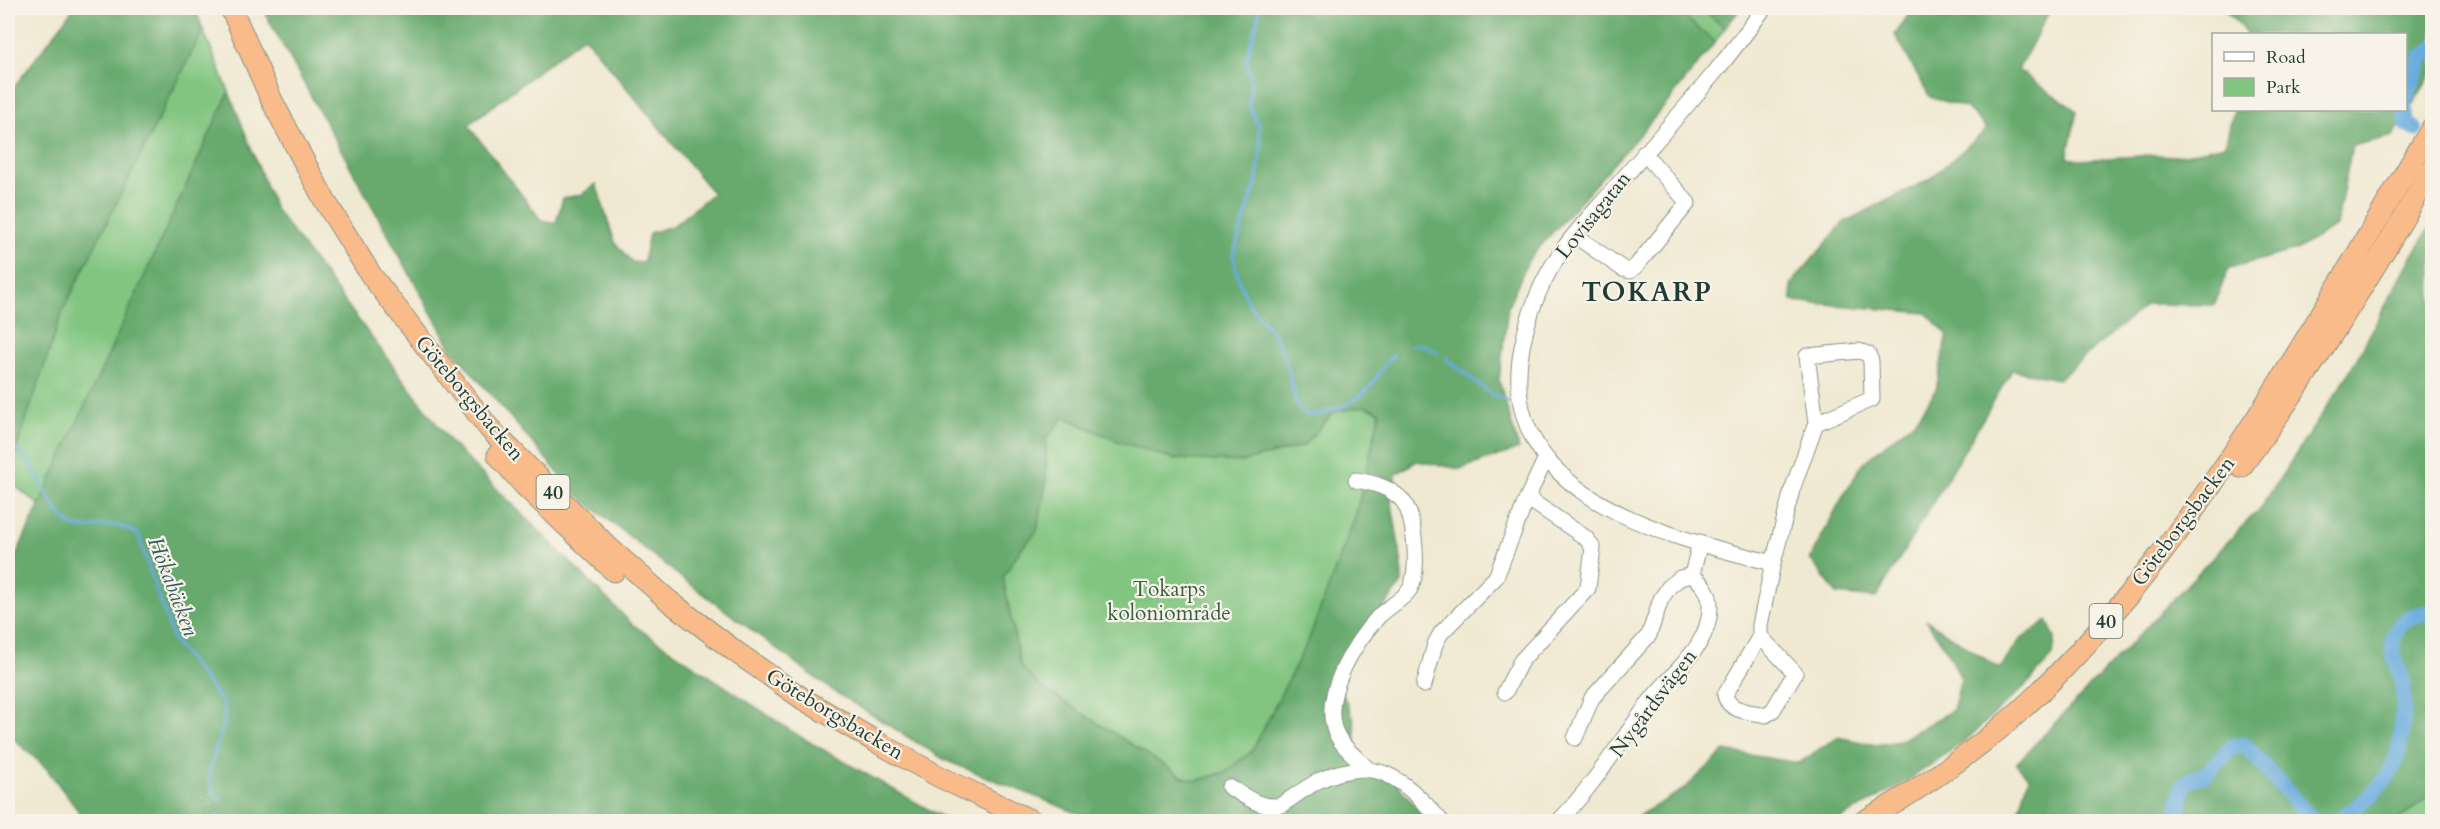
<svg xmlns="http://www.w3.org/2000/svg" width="2440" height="829" viewBox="0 0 2440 829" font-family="Cardo,serif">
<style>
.green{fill:#81c580;stroke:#50815a;stroke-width:1.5}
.forest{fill:#68aa6e;stroke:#447451;stroke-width:1.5;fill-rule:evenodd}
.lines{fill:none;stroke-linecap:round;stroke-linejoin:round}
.stream{stroke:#6bacdf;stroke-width:3}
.river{stroke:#6bacdf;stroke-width:16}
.minor-casing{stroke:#889383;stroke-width:17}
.highway-casing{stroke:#889383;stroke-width:23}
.minor{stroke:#fff;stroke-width:15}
.highway{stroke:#fabb8b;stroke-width:21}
.labels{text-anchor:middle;stroke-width:4.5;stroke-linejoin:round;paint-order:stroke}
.shield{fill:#f7f3e8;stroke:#60746a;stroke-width:1.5}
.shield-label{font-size:20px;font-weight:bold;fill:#1f3d34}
.street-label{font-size:21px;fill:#1f3d34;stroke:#f7f3e8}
.park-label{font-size:21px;fill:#385f47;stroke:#f7f3e8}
.water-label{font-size:22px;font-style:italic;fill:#32595f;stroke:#f7f3e8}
.district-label{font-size:27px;font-weight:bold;letter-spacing:1.5px;fill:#1f3d34;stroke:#f7f3e8}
</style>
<rect width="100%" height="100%" fill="#f7f3e8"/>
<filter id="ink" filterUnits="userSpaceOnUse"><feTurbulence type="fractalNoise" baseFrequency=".0167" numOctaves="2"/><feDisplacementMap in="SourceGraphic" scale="12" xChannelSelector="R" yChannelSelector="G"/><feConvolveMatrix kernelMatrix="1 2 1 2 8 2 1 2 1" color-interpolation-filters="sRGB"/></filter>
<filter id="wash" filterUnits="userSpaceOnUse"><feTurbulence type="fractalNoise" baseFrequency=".008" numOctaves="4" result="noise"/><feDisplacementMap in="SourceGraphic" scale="24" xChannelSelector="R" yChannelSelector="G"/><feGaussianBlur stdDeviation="1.35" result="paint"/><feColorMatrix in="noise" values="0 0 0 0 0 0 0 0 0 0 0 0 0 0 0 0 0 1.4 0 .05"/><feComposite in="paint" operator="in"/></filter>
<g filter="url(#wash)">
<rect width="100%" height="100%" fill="#f0e9d2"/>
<!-- green -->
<path class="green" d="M1674 8H1701L1725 28 1715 42Z
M203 30 229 92 40 506 8 480V474L63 310Z
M1365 406 1380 412 1356 514 1309 639 1252 751 1225 772 1196 781 1181 776 1039 686 1020 665 1003 577 1020 550 1037 531 1046 483V439L1064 417 1118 441 1174 459 1303 446 1334 412Z
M2432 793V821L2396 822 2402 818Z"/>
<!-- forest -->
<path class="forest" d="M74 8H195L203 30 63 310 8 474V95Z
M270 8H1674L1715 42 1669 101 1529 259 1508 306 1499 381 1519 449 1460 469 1417 461 1396 474 1391 498 1401 559 1402 583 1334 674 1354 720 1359 774 1392 778 1428 821 1099 822 947 761 833 691 674 572 577 495 451 348 266 15ZM584 36 713 193 673 226 649 233 643 263 632 262 615 243 596 184 581 195 563 198 556 223 541 220 468 125ZM1365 406 1380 412 1356 514 1309 639 1252 751 1225 772 1196 781 1181 776 1039 686 1020 665 1003 577 1020 550 1037 531 1046 483V439L1064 417 1118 441 1174 459 1242 462 1303 446 1334 412Z
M1701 8H1741L1725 28Z
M1913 8H2051L2018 70 2077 111 2067 158 2080 160 2153 155 2177 156 2225 145 2234 110H2406V34H2246L2236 20 2221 8H2432V73L2393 136 2352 146 2336 226 2296 250 2229 268 2214 305 2147 304 2058 379 2012 370 1876 598 1837 594 1810 559 1844 494 1864 462 1918 418 1936 390 1947 334 1926 313 1792 301 1791 284 1844 222 1930 179 1987 129 1967 108 1930 97 1895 35Z
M229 92 275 209 451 443 632 624 799 736 949 821H86L46 768 8 734V573Z
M2432 224V793L2396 821H2016L2029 778 2016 764 2261 507 2348 375 2410 260Z
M1926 620 2000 669 2020 640 2047 621 2055 638 2053 656 2025 686 1965 741 1907 781 1838 820 1633 821 1641 814 1683 790 1725 751 1799 763 1837 737 1876 745 1899 741 1953 710 1961 679 1948 652Z"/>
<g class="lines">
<!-- stream -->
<path class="stream" d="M1259 8 1258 18 1246 60 1251 80 1249 106 1259 127 1261 150 1256 184 1233 255 1239 281 1249 304 1274 334 1285 357 1297 406 1307 416C1327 413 1354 405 1368 389 1378 379 1382 364 1394 355
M1411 345H1424L1438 353
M1446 358 1489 393 1508 401
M8 443C38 460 44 503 70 524 82 533 98 524 111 525 121 525 129 530 138 534L174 641 223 703C232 737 190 777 221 800
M215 822 218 815"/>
<!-- river -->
<path class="river" d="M2406 98 2422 57 2432 49
M2405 110 2407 125 2415 129
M2176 822 2183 785 2193 778 2205 775 2233 746 2245 745 2314 822
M2336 822C2356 809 2388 784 2396 760 2402 743 2405 704 2403 687 2402 676 2397 666 2394 656 2388 627 2407 613 2432 613"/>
</g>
</g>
<g filter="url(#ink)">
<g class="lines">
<defs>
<path id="minor" d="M1574 235 1623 269 1630 271 1636 266 1688 203 1644 153
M1356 480C1373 483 1390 487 1402 500 1415 514 1420 572 1410 589 1403 600 1388 607 1379 616 1356 641 1323 692 1334 728 1339 745 1356 757 1369 770
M1773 563 1792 490 1816 423 1807 356 1859 351 1868 354 1871 361 1872 399 1816 423
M1760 636 1795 673 1773 710 1766 715C1753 712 1728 712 1725 695L1760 636V625L1773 563C1664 536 1493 495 1522 347 1529 311 1542 278 1564 248 1577 230 1593 213 1608 196 1661 134 1717 75 1764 8
M1424 685 1435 644 1441 633 1496 577 1527 498 1546 458
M1505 692 1521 661 1588 588 1593 548 1586 538 1527 498
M1575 738 1592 698 1649 635 1661 599 1669 587 1680 578 1692 575
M1229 787C1245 796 1262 810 1281 805 1294 797 1306 787 1320 780 1378 753 1405 781 1442 822
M1558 822C1593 786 1619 744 1648 704 1670 673 1711 648 1710 605 1710 591 1702 583 1692 575L1700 542"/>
<path id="highway" d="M231 8 273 103 325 201 371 275 489 428 607 546 669 601 736 652 803 699 873 740 940 777 1034 822
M498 455 525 486 614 571
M2241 467C2311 372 2373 272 2432 169
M1863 822C1911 794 1957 764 1999 729 2043 692 2083 649 2120 605 2243 459 2334 291 2432 128"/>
</defs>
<!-- minor casing -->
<use href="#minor" class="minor-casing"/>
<!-- highway casing -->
<use href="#highway" class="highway-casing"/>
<!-- minor -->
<use href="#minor" class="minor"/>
<!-- highway -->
<use href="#highway" class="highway"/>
</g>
</g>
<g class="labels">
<!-- shield labels -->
<g class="shield">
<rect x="536.5" y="475" width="33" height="34" rx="4.5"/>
<rect x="2089.5" y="604" width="33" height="34" rx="4.5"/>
</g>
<g class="shield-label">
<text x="553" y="499">40</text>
<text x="2106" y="628">40</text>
</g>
<!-- street labels -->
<g class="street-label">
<text transform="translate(1593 215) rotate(-51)" y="7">Lovisagatan</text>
<text transform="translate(470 398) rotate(50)" y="7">Göteborgsbacken</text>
<text transform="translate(2183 521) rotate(-53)" y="7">Göteborgsbacken</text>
<text transform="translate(1653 703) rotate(-53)" y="7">Nygårdsvägen</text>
<text transform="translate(835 714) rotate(31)" y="7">Göteborgsbacken</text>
</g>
<!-- park labels -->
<g class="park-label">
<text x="1169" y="596">Tokarps<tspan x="1169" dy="24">koloniområde</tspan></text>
</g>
<!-- water labels -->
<g class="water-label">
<text transform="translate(174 586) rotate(69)" y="8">Hökabäcken</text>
</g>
<!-- district labels -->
<g class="district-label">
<text x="1647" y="301">TOKARP</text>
</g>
</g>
<!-- margin -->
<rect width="2440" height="829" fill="none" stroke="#f7f3e8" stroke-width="30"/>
<!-- legend -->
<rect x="2212" y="33" width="195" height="78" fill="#f7f3e8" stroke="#a1aaa0" stroke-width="1.5"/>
<rect x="2224" y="52" width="30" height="9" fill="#ffffff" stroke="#a1aaa0" stroke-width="1.5"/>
<text x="2266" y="63" font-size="18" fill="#1f3d34">Road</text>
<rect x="2224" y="78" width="30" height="18" fill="#81c580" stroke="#a1aaa0" stroke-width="1.5"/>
<text x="2266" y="93" font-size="18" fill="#1f3d34">Park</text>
</svg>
